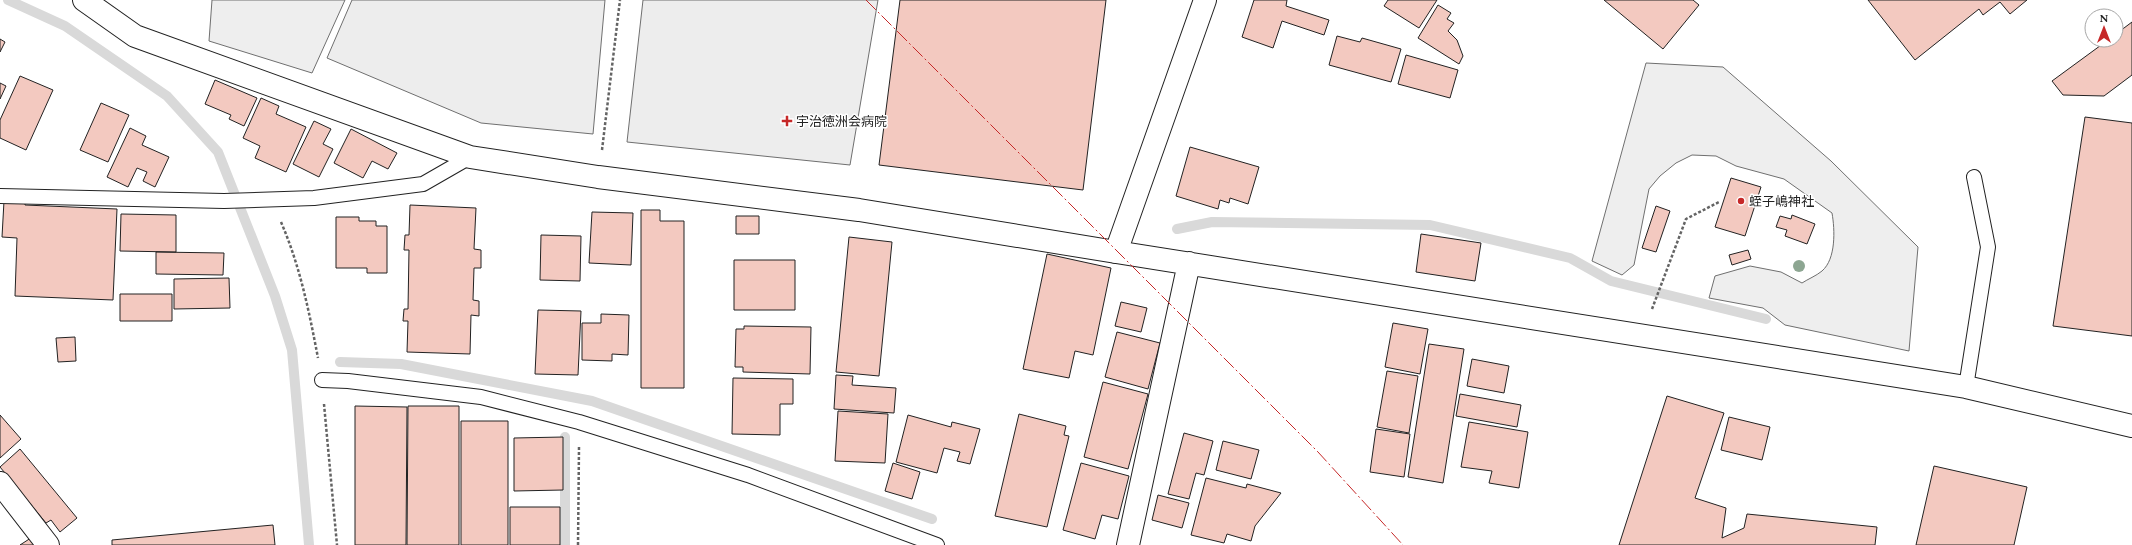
<svg xmlns="http://www.w3.org/2000/svg" width="2132" height="545" viewBox="0 0 2132 545" font-family="Spectral,'Noto Sans JP',serif">
<style>
.green{fill:#eee;stroke:#6f6f6f}
.parking{fill:#ededed;stroke:#6f6f6f}
.lines{fill:none;stroke-linecap:round;stroke-linejoin:round}
.stream{stroke:#d9d9d9;stroke-width:10}
.building{fill:#f3c9c0;stroke:#222}
.service-casing{stroke:#222;stroke-width:16}
.minor-casing{stroke:#222;stroke-width:24}
.tertiary-casing{stroke:#222;stroke-width:24}
.path{stroke:#646464;stroke-width:2.5;stroke-dasharray:3 2;stroke-linecap:butt}
.service{stroke:#fff;stroke-width:14}
.minor{stroke:#fff;stroke-width:22}
.tertiary{stroke:#fff;stroke-width:22}
.power{stroke:#c62828;stroke-width:1;stroke-dasharray:14 3 2 3;stroke-linecap:butt}
.tree{fill:#8da692}
.poi-dot{fill:#c62828;stroke:#fff;stroke-width:1.5}
.labels{text-anchor:middle;stroke-width:3;stroke-linejoin:round;paint-order:stroke}
.poi-label{font-size:13px;fill:#222;stroke:#fff;text-anchor:start}
</style>
<rect width="100%" height="100%" fill="#fff"/>
<!-- green -->
<path class="green" d="M212 0H345L312 73 209 41Z
M1646 63 1723 67 1831 161 1918 247 1909 351 1785 325 1763 308 1709 298 1715 276 1750 266 1781 272 1802 283C1808 279 1816 276 1822 271 1836 259 1835 230 1832 213L1784 179 1736 166 1716 156 1692 155 1676 163 1660 176 1649 189 1634 265 1622 275 1592 261Z"/>
<!-- parking -->
<path class="parking" d="M352 0H605L593 134 481 123 327 58Z
M643 0H878L850 165 627 142Z"/>
<g class="lines">
<!-- stream -->
<path class="stream" d="M8 0 65 26 167 96 218 152 275 296 292 350 309 545
M1177 229 1212 222 1430 225 1570 258 1611 281 1766 319
M340 362 401 364 592 401 932 519
M565 545V437"/>
</g>
<!-- building -->
<path class="building" d="M900 0H1106L1083 190 879 165Z
M1254 0H1287L1286 6 1329 20 1324 35 1282 21 1273 48 1242 37Z
M1388 0H1437L1419 28 1384 6Z
M1604 0H1693L1699 5 1663 49Z
M1868 0H2027L2010 14 2000 2 1983 15 1979 9 1915 60Z
M1438 5 1451 13 1447 19 1454 23 1448 31 1457 40 1463 56 1459 64 1418 38Z
M2132 22V75L2104 96 2063 95 2052 81 2108 40H2116V34Z
M1337 36 1360 42 1362 38 1401 49 1391 82 1329 65Z
M0 39 5 42 0 52Z
M1406 55 1458 70 1450 98 1398 84Z
M20 76 53 90 26 150 0 138V120Z
M215 80 257 98 244 126 229 119 231 115 205 104Z
M0 83 6 86 0 99Z
M261 98 279 106 276 114 306 127 286 172 255 158 260 146 243 138Z
M101 103 129 115 108 162 80 150Z
M2085 117 2132 123V336L2053 326Z
M314 121 331 129 323 144 333 149 319 177 293 164Z
M130 128 146 136 142 145 169 157 155 187 143 181 147 172 137 168 128 187 107 177Z
M351 129 397 153 388 169 372 161 363 178 334 163Z
M1190 147 1259 167 1248 204 1230 198 1229 203 1220 200 1218 209 1176 196Z
M1731 178 1761 187 1745 236 1715 227Z
M4 201 25 202V205L117 209 113 300 15 296 17 238 2 237Z
M410 205 476 208 474 249 481 250V268H474L473 300 479 301V316L471 315 470 354 407 352 408 321H403L404 309H408L409 250H404L405 235H409Z
M1656 206 1670 211 1656 252 1642 248Z
M641 210H660V221H684V388H641Z
M592 212 633 213 631 265 589 263Z
M121 214 176 215V252L120 251Z
M1792 215 1815 224 1807 244 1785 236 1787 230 1776 227 1780 216 1791 219Z
M736 216H759V234H736Z
M336 217H359V221H376V226H387V273H367V268H336Z
M1421 234 1481 243 1475 281 1416 272Z
M541 235 581 236 580 281 540 280Z
M849 237 892 242 879 376 836 372Z
M1748 250 1751 259 1732 265 1729 255Z
M156 252 224 253 223 275 156 274Z
M1047 254 1111 268 1093 355 1075 351 1069 378 1023 369Z
M734 260H795V310H734Z
M229 278 230 308 174 309V279Z
M120 294H172V321H120Z
M1121 302 1147 308 1141 332 1115 326Z
M538 310 581 311 578 375 535 374Z
M601 314 629 315 628 355 612 354V361L582 360V323H601Z
M1393 323 1428 329 1420 374 1385 367Z
M744 326 811 327 810 374 743 372V367H735L736 329H744Z
M1117 332 1160 343 1148 389 1105 377Z
M75 337 76 361 58 362 56 338Z
M1429 344 1464 349 1443 483 1408 477Z
M1472 359 1509 366 1504 393 1467 386Z
M1387 371 1418 376 1409 433 1377 427Z
M836 375 853 376 852 385 896 388 894 413 834 409Z
M733 378 793 379V404H780V435L732 434Z
M1103 382 1148 394 1128 469 1084 457Z
M1460 394 1521 405 1517 427 1456 416Z
M1667 396 1724 413 1695 498 1726 508 1722 538 1744 528 1747 514 1877 527 1875 545H1619Z
M355 406 407 407 406 545H355Z
M408 406H459V545H407Z
M838 411 888 414 885 463 835 461Z
M1019 414 1066 426 1064 435 1069 436 1047 527 995 516Z
M0 415 21 439 0 458Z
M908 415 951 427 952 422 980 429 970 464 957 461 960 452 944 448 937 473 896 462Z
M1729 417 1770 427 1762 460 1721 450Z
M461 421H508V545H461Z
M1469 422 1528 432 1519 488 1489 483 1492 471 1461 467Z
M1376 429 1410 434 1404 477 1370 472Z
M1184 433 1213 441 1204 475 1196 473 1189 499 1168 494Z
M563 437V490L514 491V438Z
M1223 441 1259 450 1251 479 1216 470Z
M20 449 77 518 60 532 51 520 46 523 0 467Z
M893 463 920 472 912 499 885 491Z
M1081 463 1129 476 1118 519 1102 515 1095 539 1063 530Z
M1934 466 2027 487 2014 545H1916Z
M1206 478 1246 488 1247 484 1281 493 1255 526 1251 541 1227 534 1224 543 1191 535Z
M1158 495 1189 503 1182 528 1152 520Z
M510 507H560V545H510Z
M273 525 275 545H112V540Z
M37 534 44 545H20Z"/>
<g class="lines">
<defs>
<path id="service" d="M0 196 224 201 314 198 423 184 470 157
M322 380 348 381 481 397 579 422 748 475 937 545
M1966 387 1988 247 1974 177"/>
<path id="minor" d="M84 0 135 36 470 157 598 177 859 210 1116 252 1966 387 2132 426
M0 483 48 545
M1128 545 1189 263"/>
<path id="tertiary" d="M1116 252 1205 0"/>
</defs>
<!-- service casing -->
<use href="#service" class="service-casing"/>
<!-- minor casing -->
<use href="#minor" class="minor-casing"/>
<!-- tertiary casing -->
<use href="#tertiary" class="tertiary-casing"/>
<!-- path -->
<path class="path" d="M602 150 620 0
M281 222C300 266 309 311 318 358
M1652 309 1686 219 1719 202
M324 404 337 545
M578 545 579 447"/>
<!-- service -->
<use href="#service" class="service"/>
<!-- minor -->
<use href="#minor" class="minor"/>
<!-- tertiary -->
<use href="#tertiary" class="tertiary"/>
<!-- power -->
<path class="power" d="M866 0 1318 452 1403 545"/>
</g>
<!-- trees -->
<circle class="tree" cx="1799" cy="266" r="6"/>
<!-- markers -->
<g class="poi-dot">
<path d="M785 115h4v4h4v4h-4v4h-4v-4h-4v-4h4z"/>
<circle cx="1741" cy="201" r="4"/>
</g>
<g class="labels">
<!-- poi labels -->
<g class="poi-label">
<text x="796" y="126">宇治徳洲会病院</text>
<text x="1749" y="206">蛭子嶋神社</text>
</g>
</g>
<!-- north arrow -->
<g transform="translate(2104 28)"><circle r="19" fill="#ffffff" stroke="#a7a7a7"/>
<path d="M0-3L7 15L0 10L-7 15Z" fill="#c62828"/>
<text y="-6" font-size="11" font-weight="bold" text-anchor="middle" fill="#222222">N</text>
</g>
</svg>
